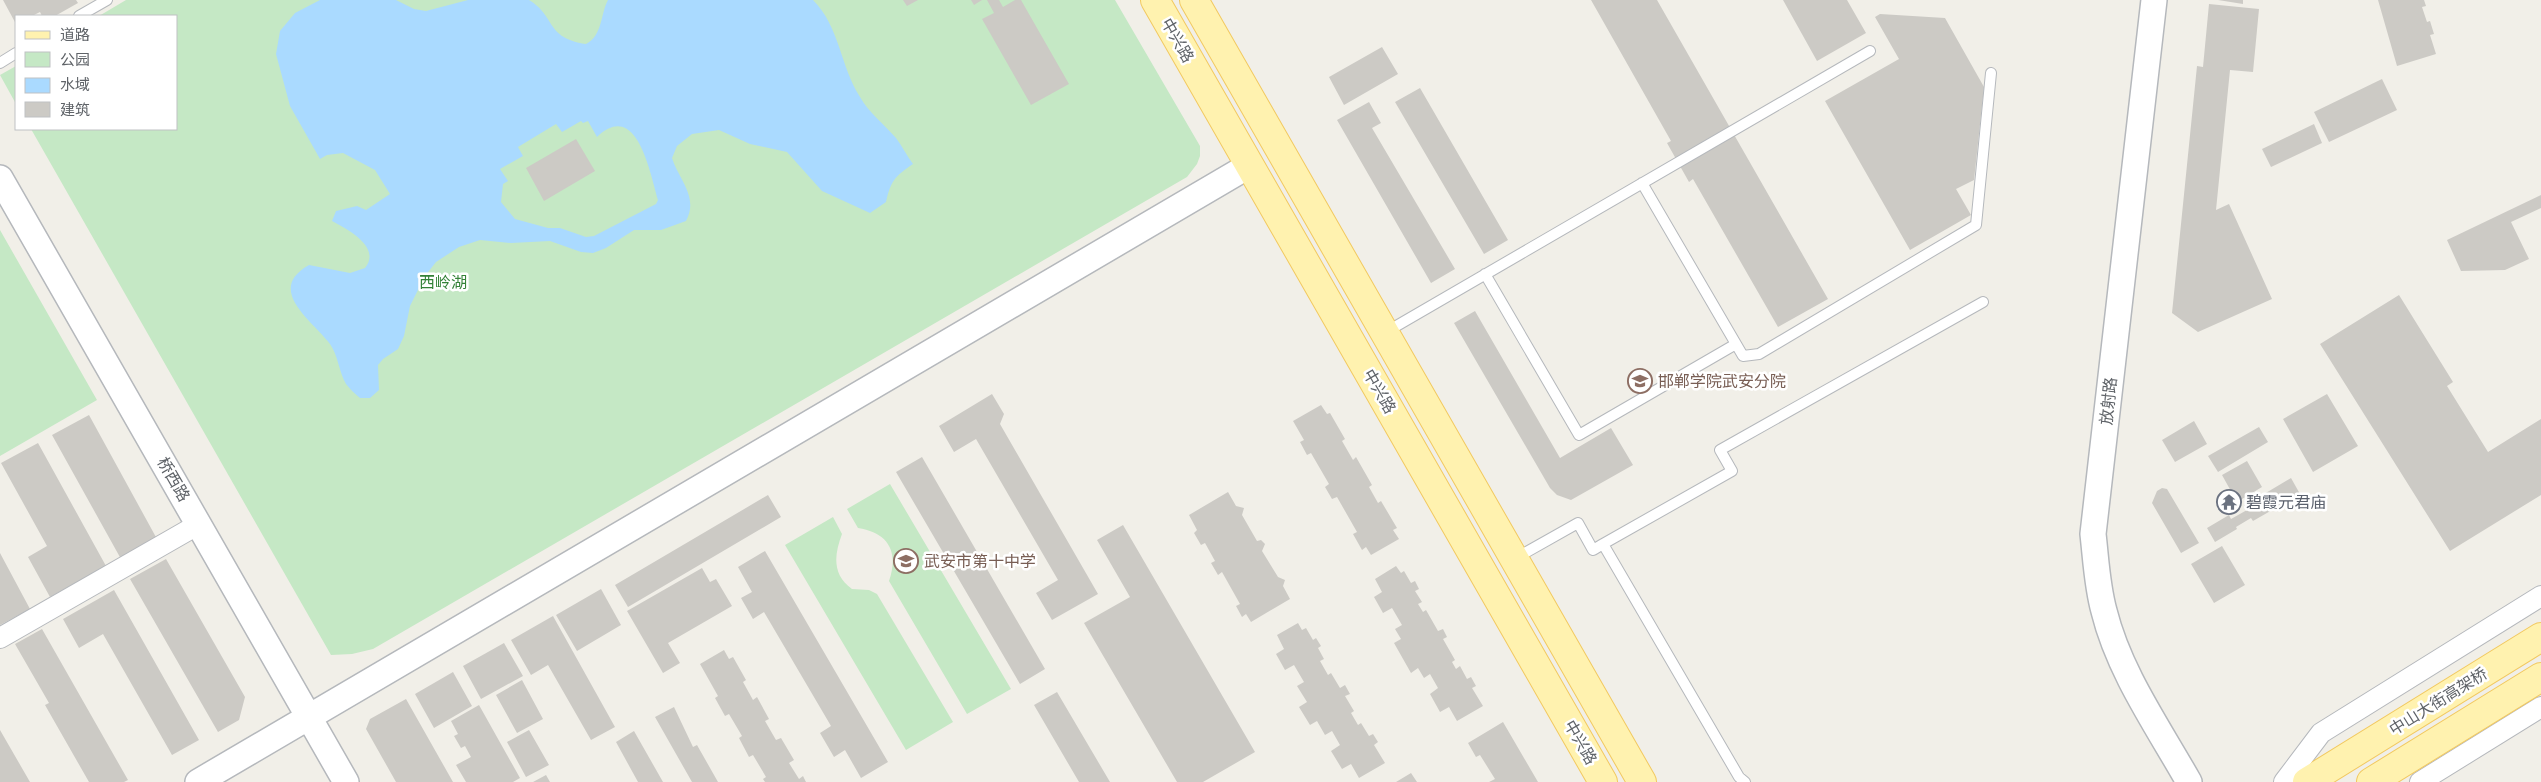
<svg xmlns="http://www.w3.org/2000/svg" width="2541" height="782" viewBox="0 0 2541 782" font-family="Inter,'Noto Sans SC',sans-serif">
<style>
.green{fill:#c5e8c5}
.water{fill:#aadaff;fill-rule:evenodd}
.building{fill:#cccac5}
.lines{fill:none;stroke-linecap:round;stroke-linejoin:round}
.service-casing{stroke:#b5b8bc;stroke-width:12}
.minor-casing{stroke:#b5b8bc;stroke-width:22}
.tertiary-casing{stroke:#b5b8bc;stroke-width:28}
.primary-casing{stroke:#f2c960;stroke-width:30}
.service{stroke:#fff;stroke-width:10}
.minor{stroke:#fff;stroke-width:20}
.tertiary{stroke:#fff;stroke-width:25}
.primary{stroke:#fff2af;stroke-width:28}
.labels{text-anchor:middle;stroke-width:5;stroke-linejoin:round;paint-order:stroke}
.street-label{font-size:16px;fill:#5f6368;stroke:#fff}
.park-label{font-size:16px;fill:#348238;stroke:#fff}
.education-label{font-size:16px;fill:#785e54;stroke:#fff;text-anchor:start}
.worship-label{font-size:16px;fill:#5b616d;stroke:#fff;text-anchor:start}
</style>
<rect width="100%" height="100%" fill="#f1efe8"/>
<!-- green -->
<path class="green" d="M126 0H1115L1200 146V156L1197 164 1187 177 373 649 352 654 331 655 31 129H176V16H99Z
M16 66V104L0 75Z
M0 230 97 400 0 456Z
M890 484 1011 689 967 714 889 581C899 552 889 533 858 528L847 509Z
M833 517 842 534C834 555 832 575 852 589L869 590 877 594 953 722 906 750 785 545Z"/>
<!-- water -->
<path class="water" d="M320 0H396L414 9 426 11 468 0H529C556 16 545 38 586 44 603 35 600 15 608 0H813C840 27 840 66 860 97 869 113 884 124 896 138 902 146 907 156 913 164 894 177 891 181 886 202L870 213 822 191 787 152 750 144 719 130 692 134 677 146 672 158C679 180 699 197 686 221L661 230H634L606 248 593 253 581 252 550 241 511 243 480 240 459 247 436 262 425 276 410 306 404 336 398 349 383 359 378 365 379 390 370 398H360C355 394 350 389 346 384 339 372 338 355 330 344 312 320 265 290 309 265L350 273 365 268C382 247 347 229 332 221L336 211 357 206 366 210 390 194 375 170 343 153 327 155 320 159 290 106 276 54 280 31 295 13ZM581 121 583 123 588 121 597 137C637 99 650 173 658 200L656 204 594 236 586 237 560 228H548L515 219 501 202 503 184 508 181 500 169 523 156 518 147 556 124 562 132Z"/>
<!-- building -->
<path class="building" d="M3 0H76L78 3 55 16H42L40 12 32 16H16V24Z
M903 0H918L907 6Z
M971 0H982L974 5Z
M987 0H999L1003 7 1015 0H1021L1069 84 1031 105 982 19 994 13Z
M1591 0H1657L1828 299 1778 327 1693 179 1689 182 1667 143 1671 141Z
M1783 0H1847L1866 33 1817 61Z
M2218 0H2243V4Z
M2378 0H2424L2426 6 2422 7 2427 22 2430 21 2434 34 2430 35 2436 54 2397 66Z
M2209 4 2259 9 2253 72 2230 70 2216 210 2229 204 2272 299 2198 332 2172 313 2197 66 2203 67Z
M1880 14 1945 18 1984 87 1974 180 1956 189 1971 215 1910 250 1825 101 1899 59 1875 17Z
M1382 47 1398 74 1344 105 1329 77Z
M2382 79 2397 110 2329 142 2314 112Z
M1420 88 1508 240 1484 254 1395 102Z
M1369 102 1381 123 1372 128 1455 269 1431 283 1337 120Z
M2314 124 2322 143 2271 167 2262 149Z
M576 139 595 171 544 201 526 168Z
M2541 195V208L2511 222 2529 259 2505 270 2461 271 2447 240Z
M2399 295 2453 382 2447 386 2488 452 2541 419V495L2450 551 2320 344Z
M1475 311 1560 458 1611 428 1633 465 1571 500 1557 495 1550 488 1454 323Z
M992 394 1004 414 1000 424 1098 594 1052 620 1036 593 1058 580 976 439 954 452 939 426Z
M2327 394 2358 446 2313 472 2283 419Z
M1321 405 1327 414 1330 413 1345 439 1342 441 1353 460 1356 457 1372 485 1369 487 1378 503 1381 501 1397 528 1393 530 1399 539 1371 555 1366 547 1362 550 1353 534 1357 532 1337 497 1332 499 1325 487 1329 484 1311 453 1307 455 1300 442 1304 440 1293 421Z
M89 415 157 539 121 559 52 435Z
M2194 421 2207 444 2175 462 2162 440Z
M2259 427 2268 442 2218 472 2208 456Z
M38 443 106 566 50 597 28 557 47 546 1 463Z
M922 457 1045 669 1020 684 896 472Z
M2247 461 2262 487 2237 502 2222 475Z
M2291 478 2300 494 2253 521 2251 518 2236 527 2237 529 2215 542 2207 528 2229 515 2231 519 2247 510 2244 506Z
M2162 488 2167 489 2199 543 2181 553 2152 503 2157 491Z
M1228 492 1236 506 1244 508 1242 515 1257 541 1261 540 1265 544 1262 551 1278 577 1285 580 1283 586 1290 599 1251 622 1246 614 1242 617 1236 606 1240 604 1222 572 1218 575 1211 563 1215 561 1205 543 1201 545 1194 533 1197 530 1189 515Z
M768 495 781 517 628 607 615 585Z
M1123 525 1255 752 1203 782H1177L1084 623 1130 597 1097 540Z
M2222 546 2245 585 2214 603 2191 564Z
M765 551 888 762 861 778 845 750 834 757 820 733 831 726 764 612 753 619 741 598 752 592 738 567Z
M0 553 30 609 0 625Z
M166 559 245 697 239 720 218 732 130 579Z
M1396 566 1401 573 1404 571 1411 583 1415 581 1419 589 1415 591 1422 602 1418 604 1423 612 1426 610 1438 631 1443 629 1447 637 1443 639 1455 660 1452 662 1456 669 1460 666 1467 679 1471 677 1476 686 1472 688 1483 706 1457 721 1449 707 1440 712 1430 694 1438 688 1430 674 1424 678 1418 668 1411 673 1394 643 1401 639 1395 629 1402 625 1392 608 1383 613 1374 597 1382 592 1375 579Z
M702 568 710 582 716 579 732 606 668 643 680 663 663 673 627 611Z
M601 589 621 625 577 651 556 615Z
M114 590 199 740 172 755 103 634 79 648 63 619Z
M553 616 615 727 591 740 548 665 531 675 511 640Z
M1298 623 1302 630 1306 628 1313 640 1316 638 1321 646 1318 648 1324 659 1320 661 1328 675 1331 673 1340 688 1345 685 1350 694 1345 696 1354 711 1351 713 1358 725 1361 723 1369 736 1373 734 1378 742 1374 745 1385 763 1359 778 1351 764 1342 769 1331 751 1340 745 1332 731 1325 735 1317 721 1310 725 1299 707 1307 702 1297 686 1304 682 1294 665 1285 670 1276 654 1284 649 1277 635Z
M42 629 128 780 124 782H89L45 705 49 703 15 644Z
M504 643 523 676 481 699 463 666Z
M724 650 729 659 733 657 746 680 743 682 753 700 757 697 769 719 765 721 776 740 781 738 794 760 789 763 799 779 803 776 806 782H765L763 779 766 777 753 755 749 757 739 738 742 736 729 714 725 716 715 698 718 696 700 664Z
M453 672 472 706 434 728 415 694Z
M522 680 543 719 517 733 496 695Z
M1057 692 1110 782H1079L1034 705Z
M406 699 453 782H396L366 729 370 719Z
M479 705 520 778 513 782H466L456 765 471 757 465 746 461 748 454 736 458 734 451 721Z
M674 707 693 747 697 745 718 782H692L655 717Z
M1503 722 1538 782H1489L1495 779 1480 755 1476 757 1468 743Z
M0 730 30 782H0Z
M529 730 549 765 526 777 507 742Z
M634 731 663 782H638L616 742Z
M1411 773 1417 782H1396Z
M546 775 550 782H533Z"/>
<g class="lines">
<defs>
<path id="service" d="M79 16 107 0
M0 63 16 53
M1485 274 1579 435 1736 344 1642 183
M1386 332 1870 51
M1736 344 1743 356 1759 354 1976 225 1991 73
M1603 544 1739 777 1745 782
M1516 558 1578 523 1593 550 1603 544 1732 471 1720 450 1983 302"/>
<path id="minor" d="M0 638 199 524
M2284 782 2321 733 2541 596
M2420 782 2541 707"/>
<path id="tertiary" d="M2154 0 2093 534C2096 560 2097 586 2104 611 2119 672 2158 727 2189 782
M0 178 346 782
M198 782 1250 165"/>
<path id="primary" d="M1155 0 1603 782
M1194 0 1642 782
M2307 782 2541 637
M2371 782 2541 677"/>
</defs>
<!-- service casing -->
<use href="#service" class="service-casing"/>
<!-- minor casing -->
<use href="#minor" class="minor-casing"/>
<!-- tertiary casing -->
<use href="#tertiary" class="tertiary-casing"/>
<!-- primary casing -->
<use href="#primary" class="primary-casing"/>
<!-- service -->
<use href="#service" class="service"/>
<!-- minor -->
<use href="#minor" class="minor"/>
<!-- tertiary -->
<use href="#tertiary" class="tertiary"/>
<!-- primary -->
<use href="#primary" class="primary"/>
</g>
<!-- icons -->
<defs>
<symbol id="university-ring" viewBox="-11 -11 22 22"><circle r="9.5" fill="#fff" stroke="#8d6e63" stroke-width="1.5"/><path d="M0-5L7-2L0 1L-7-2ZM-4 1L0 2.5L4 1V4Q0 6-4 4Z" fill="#8d6e63"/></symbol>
<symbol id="temple-ring" viewBox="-11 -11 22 22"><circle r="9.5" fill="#fff" stroke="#6b7280" stroke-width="1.5"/><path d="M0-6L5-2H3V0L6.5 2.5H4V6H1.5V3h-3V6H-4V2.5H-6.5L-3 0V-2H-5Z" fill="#6b7280"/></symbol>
<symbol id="school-ring" viewBox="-11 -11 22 22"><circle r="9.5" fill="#fff" stroke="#8d6e63" stroke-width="1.5"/><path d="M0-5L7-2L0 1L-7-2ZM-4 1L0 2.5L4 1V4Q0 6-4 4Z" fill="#8d6e63"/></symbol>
</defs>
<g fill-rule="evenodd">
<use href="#university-ring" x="1626" y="367" width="28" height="28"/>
<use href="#temple-ring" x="2215" y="488" width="28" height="28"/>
<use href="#school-ring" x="892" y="547" width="28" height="28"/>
</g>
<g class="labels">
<!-- street labels -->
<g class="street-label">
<text transform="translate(1178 40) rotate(60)" y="6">中兴路</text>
<text transform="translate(1380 391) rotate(60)" y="6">中兴路</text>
<text transform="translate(2108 401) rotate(-84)" y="6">放射路</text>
<text transform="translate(174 479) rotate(60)" y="6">桥西路</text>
<text transform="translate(2438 701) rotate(-32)" y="6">中山大街高架桥</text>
<text transform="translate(1581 742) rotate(60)" y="6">中兴路</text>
</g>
<!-- park labels -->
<g class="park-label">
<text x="443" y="288">西岭湖</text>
</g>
<!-- education labels -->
<g class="education-label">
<text x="1658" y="387">邯郸学院武安分院</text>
<text x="924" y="567">武安市第十中学</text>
</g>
<!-- worship labels -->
<g class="worship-label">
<text x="2246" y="508">碧霞元君庙</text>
</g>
</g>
<!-- legend -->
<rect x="15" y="15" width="162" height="115" fill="#ffffff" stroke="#bfc1c3"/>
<rect x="25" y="31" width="25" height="8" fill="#fff2af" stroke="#bfc1c3"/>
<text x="60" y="40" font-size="15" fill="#5f6368">道路</text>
<rect x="25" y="52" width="25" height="15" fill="#c5e8c5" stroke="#bfc1c3"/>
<text x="60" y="65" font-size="15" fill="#5f6368">公园</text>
<rect x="25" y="78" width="25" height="15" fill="#aadaff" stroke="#bfc1c3"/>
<text x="60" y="90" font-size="15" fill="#5f6368">水域</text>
<rect x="25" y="102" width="25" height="15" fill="#cccac5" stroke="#bfc1c3"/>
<text x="60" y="115" font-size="15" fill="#5f6368">建筑</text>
</svg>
